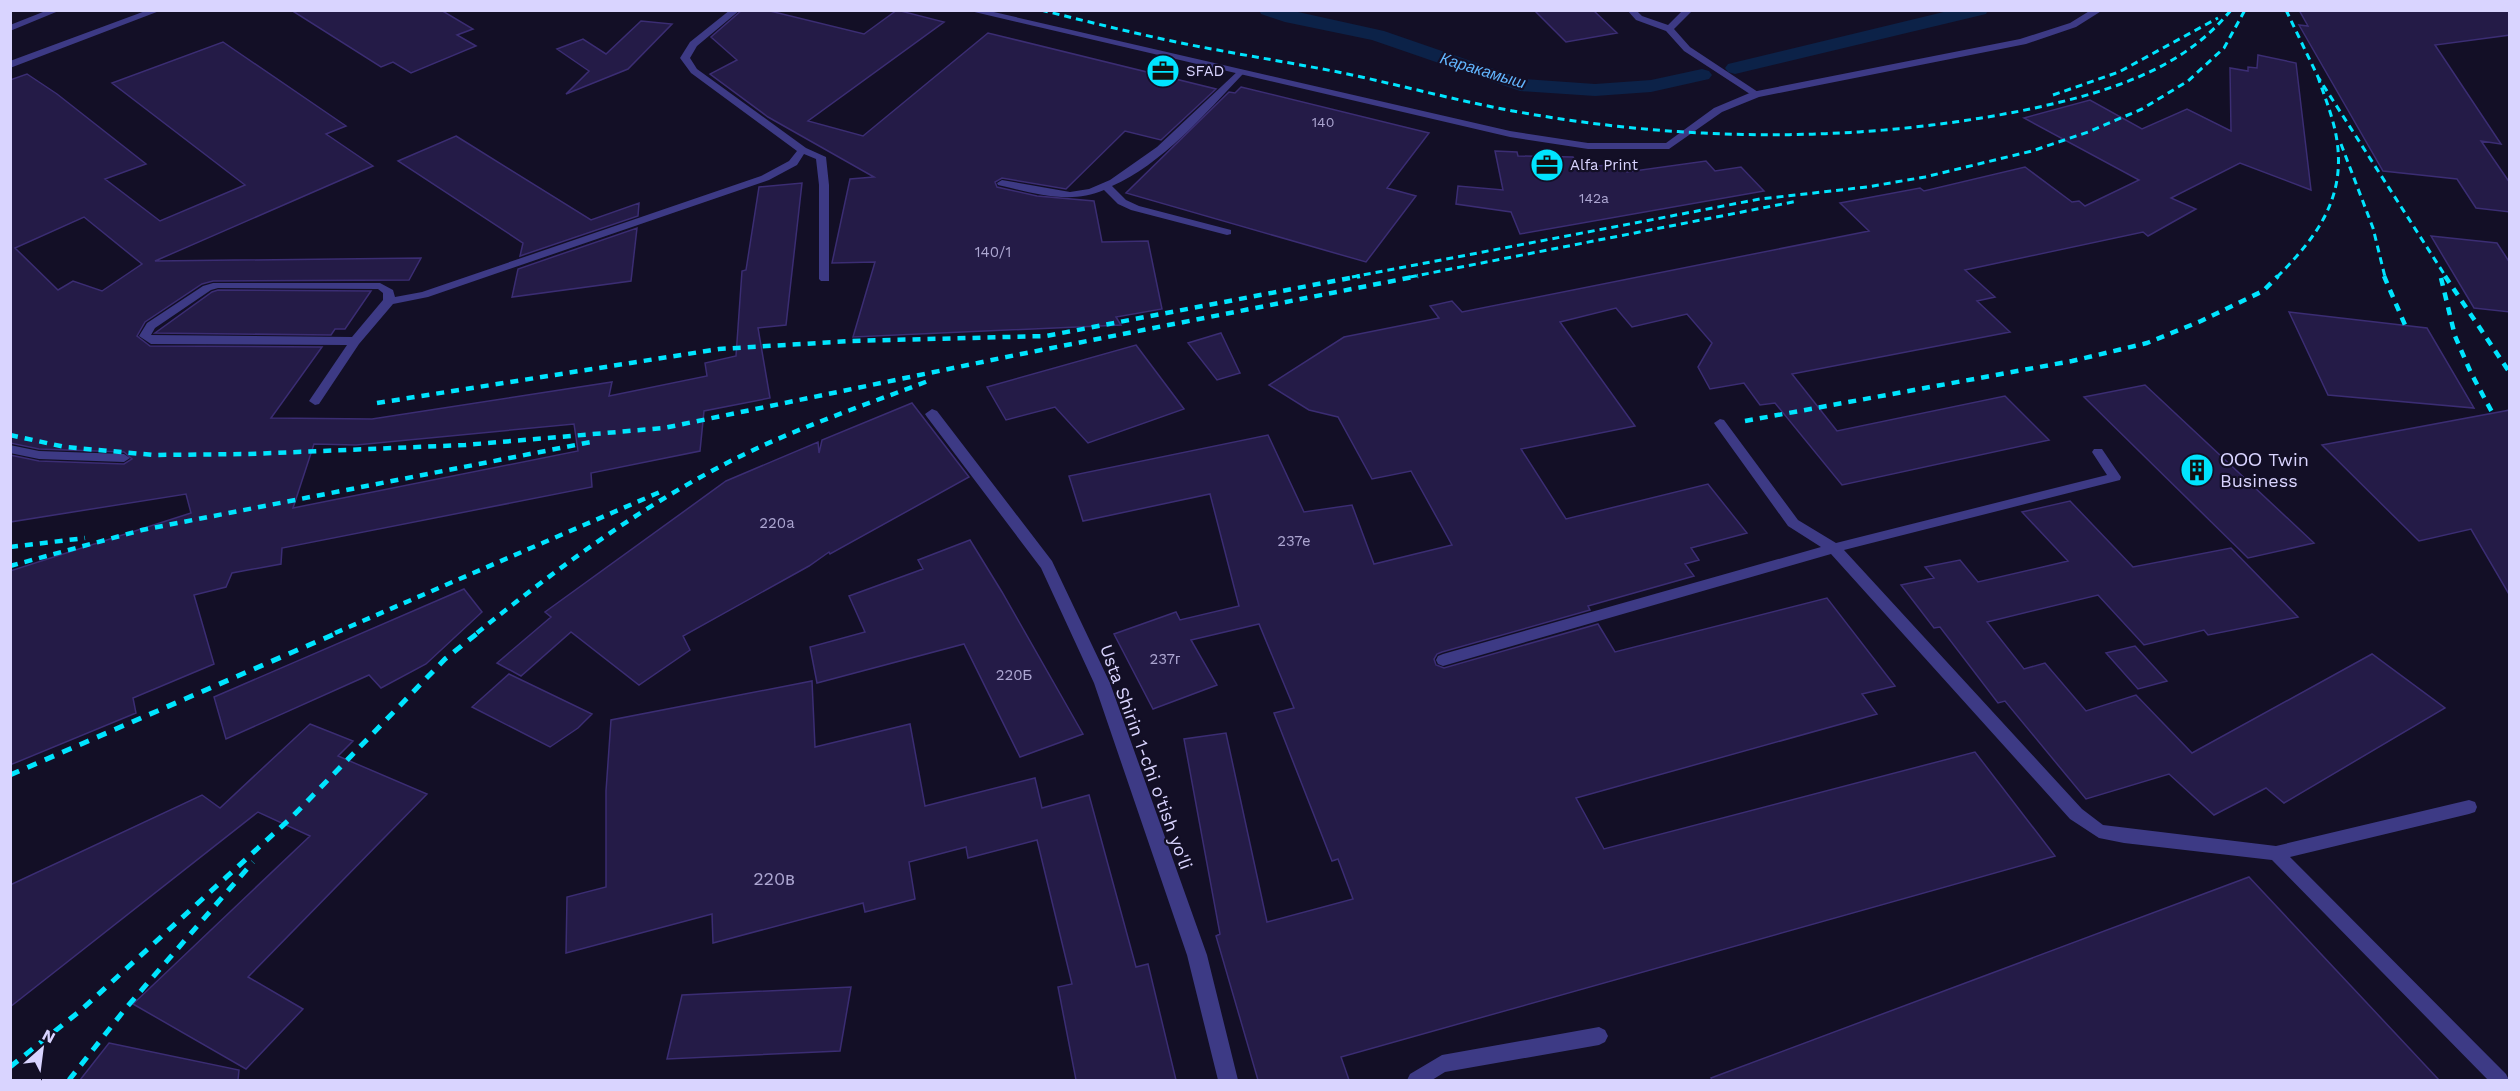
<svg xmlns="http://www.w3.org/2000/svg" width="2520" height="1091" viewBox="0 0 2520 1091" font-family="'Work Sans',sans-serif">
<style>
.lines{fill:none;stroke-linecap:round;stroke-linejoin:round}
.canal{fill:#0c2248;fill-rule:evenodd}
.building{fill:#241b47;stroke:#3b2d73;stroke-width:1.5;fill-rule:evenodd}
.service{fill:#3d3a85;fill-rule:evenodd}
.minor{fill:#3d3a85;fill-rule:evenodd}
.rail-far2{stroke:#00e5ff;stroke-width:3;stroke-dasharray:7 5;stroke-linecap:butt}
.rail-far1{stroke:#00e5ff;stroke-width:4.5;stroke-dasharray:8 7;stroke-linecap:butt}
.rail{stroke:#00e5ff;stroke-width:5;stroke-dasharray:10 9;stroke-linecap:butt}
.labels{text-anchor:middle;stroke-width:4.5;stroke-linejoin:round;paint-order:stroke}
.far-number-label{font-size:14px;fill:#aca6d1}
.far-poi-label{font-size:15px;fill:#d9d4ff;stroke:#130f26;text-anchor:start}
.number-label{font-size:15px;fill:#aca6d1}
.far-water-label{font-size:16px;font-style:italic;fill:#62b6ff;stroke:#130f26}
.poi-label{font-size:18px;fill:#d9d4ff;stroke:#130f26;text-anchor:start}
.street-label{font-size:18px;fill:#d9d4ff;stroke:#130f26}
.near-number-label{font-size:18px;fill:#aca6d1}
</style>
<rect width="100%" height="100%" fill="#130f26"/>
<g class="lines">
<!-- canal -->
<path class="canal" d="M1259 10H1289L1384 31 1523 79 1595 84 1651 80 1702 69 1709 71 1712 75 1709 79 1651 92 1595 96 1520 91 1372 40 1285 22 1261 14Z
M1952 10H1988L1986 14 1735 74 1728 72 1725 68 1728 64Z"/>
</g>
<!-- building -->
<path class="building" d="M291 10H441L473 29 457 35 476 46 411 73 393 62 381 67Z
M742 10H766L864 34 897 10 944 22 808 121 863 136 988 33 1216 89 1161 140 1125 131 1066 189 1002 178 995 182 997 187 1037 196 1094 201 1102 242 1148 241 1162 309 1116 317 1121 325 853 337 875 262 832 263 850 179 874 177 768 117 710 74 737 60 711 37Z
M1534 10H1593L1617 33 1566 42Z
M2299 10H2510V35L2435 45 2501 144 2481 141 2510 183V212L2476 208 2457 179 2383 171 2299 25 2308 26Z
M641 21 672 24 628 69 566 94 589 71 557 49 583 39 606 54Z
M223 42 346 126 326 134 373 166 155 261 421 258 409 280 213 281 202 284 145 322 137 336 150 346 322 347 271 418 372 419 612 382 609 396 707 376 705 363 736 356 742 271 746 270 759 187 802 183 786 325 758 328 770 398 704 411 700 451 591 473 592 487 282 548 281 564 232 573 226 587 194 595 214 664 133 698 136 713 10 765V571L191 513 186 494 10 522V455L39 461 124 464 132 459 124 452 39 449 10 443V80L27 74 57 94 146 164 105 179 160 221 245 185 112 83ZM84 217 142 264 102 291 73 281 58 290 15 248ZM574 424 578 451 293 508 314 444 356 445Z
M2258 55 2296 63 2311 190 2240 163 2171 198 2196 209 2148 236 2143 232 1965 270 1995 297 1977 301 2010 332 1792 374 1837 431 2005 396 2049 440 1842 485 1775 403 1760 405 1744 383 1710 389 1698 367 1712 343 1687 314 1632 327 1616 308 1560 322 1635 426 1521 449 1566 519 1708 484 1747 533 1691 548 1699 560 1685 564 1694 576 1588 606 1590 610 1442 652 1437 654 1434 659 1436 665 1444 668 1598 624 1615 652 1827 598 1895 686 1862 694 1877 714 1576 798 1604 849 1975 752 2055 856 1341 1057 1349 1080H1258L1216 936 1220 934 1184 739 1226 733 1267 922 1353 899 1338 859 1332 861 1274 713 1294 708 1259 624 1191 640 1217 685 1153 709 1114 634 1176 612 1180 620 1239 606 1210 494 1083 521 1069 476 1268 435 1304 512 1352 505 1374 564 1452 545 1411 471 1372 479 1338 417 1309 410 1269 385 1344 337 1439 318 1430 306 1452 301 1462 312 1869 231 1840 203 1920 188 1924 191 2025 167 2072 202 2079 201 2085 206 2139 180 2024 118 2090 100 2142 129 2187 109 2231 131 2230 68 2248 71V67L2257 68Z
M1241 87 1429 133 1387 188 1416 196 1366 262 1126 193 1229 92 1235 93Z
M456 136 591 220 639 203 638 216 520 256 523 243 398 161Z
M1495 151 1517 152 1518 156 1573 157 1576 162 1595 161 1597 166 1619 164 1627 172 1706 161 1715 171 1741 167 1764 191 1520 234 1511 212 1456 204 1458 186 1503 190Z
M637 228 631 281 512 297 518 269Z
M2431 236 2497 243 2510 263V312L2474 308Z
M218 290 371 291 345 329H335L331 335 155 333 212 292Z
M2289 312 2427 328 2474 408 2328 395Z
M1221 333 1240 373 1217 380 1188 343Z
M1136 345 1184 409 1088 443 1055 407 1006 420 987 387Z
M2145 385 2314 543 2248 558 2084 397Z
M912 403 969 477 830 554 829 552 809 566 683 636 690 650 639 685 571 632 521 676 497 663 551 617 545 612 726 481 818 442 819 453 822 440Z
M2510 410V596L2471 529 2419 541 2322 445Z
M2070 501 2133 567 2231 548 2298 617 2208 635 2204 630 2144 645 2098 595 1987 622 2024 669 2045 663 2086 711 2136 695 2192 753 2372 654 2445 708 2284 803 2266 788 2214 815 2169 774 2086 799 2005 701 1998 703 1940 627 1934 628 1901 585 1934 578 1925 567 1960 560 1978 582 2068 561 2022 512Z
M970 540 1002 592 1083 734 1020 757 964 644 817 683 810 647 865 632 849 596 923 569 918 560Z
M464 589 482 612 426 664 381 688 369 675 226 739 214 697Z
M2135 646 2167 681 2138 689 2106 653Z
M509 674 592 714 578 728 550 747 472 707Z
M812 681 815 747 910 724 925 806 1035 778 1042 808 1089 795 1136 967 1148 964 1176 1080H1076L1058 987 1072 984 1037 840 968 858 966 847 909 862 915 899 865 912 863 903 713 943 712 914 566 953 567 897 606 887V791L611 720Z
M310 724 353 741 338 756 427 794 248 977 303 1009 246 1069 133 1004 310 836 258 812 10 1007V885L202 795 220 808Z
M2249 877 2439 1080H1712L1711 1078Z
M851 987 840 1051 667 1059 682 995Z
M109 1043 239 1070 238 1080H80Z"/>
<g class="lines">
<!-- service -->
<path class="service" d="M48 10H61L10 31V25Z
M730 10H740L697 46 690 58 697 69 806 148 826 157 829 185V281H821L819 279V185L816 159 804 154 797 165 769 180 428 297 393 304 359 344 319 404 315 405 309 401 347 345 151 344 139 336 147 323 203 286 213 283H380L393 290 395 297 422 292 761 176 789 161 797 151 691 73 680 58 690 42ZM218 288 378 289 383 293V300L352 337 151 335 155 328 211 290Z
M1627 10H1636L1642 16 1668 25 1683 10H1693L1674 29 1690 47 1761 94 1753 96 1684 51 1666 31 1636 20Z
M1239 70 1244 73 1242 75C1206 113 1161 165 1112 186L1126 200 1139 206 1231 230V234L1227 235 1131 210 1118 204 1104 190C1070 205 1033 193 998 185L997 183 1002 180 1070 192 1089 189 1110 180 1157 147Z
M1720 419 1724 420 1798 520 1836 543 2107 475 2092 452 2094 449H2102L2121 477 2120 480 1844 550 2082 809 2103 825 2276 846 2469 800 2475 802 2477 807 2475 812 2469 814 2290 857 2506 1074 2509 1080H2488L2272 860 2124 843 2099 838 2070 819 1831 554 1443 666 1438 664 1436 660 1438 656 1443 654 1821 547 1788 526 1716 426 1714 423Z
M10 445 39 451 124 454 130 458 124 462 39 459 10 453Z
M1599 1027 1605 1030 1608 1036 1605 1042 1599 1045 1445 1072 1432 1080H1407L1410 1074 1442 1055Z"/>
<!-- minor -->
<path class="minor" d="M148 10H162L10 68V61Z
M966 10H985L1510 131 1588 143H1666L1714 108 1752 92 2020 39 2070 23 2091 10H2103L2076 27 2026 44 1759 97 1722 112 1669 149H1588L1510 137Z
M932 409 937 411 1052 561 1110 683 1207 955 1238 1080H1218L1187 955 1094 683 1041 568 927 417 925 414Z"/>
<!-- rail-far2 -->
<path class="rail-far2" d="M1041 10C1089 22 1137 34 1186 44 1236 54 1287 62 1338 72 1396 84 1454 100 1513 111 1683 142 1860 144 2030 109 2104 93 2182 71 2231 10
M2286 10 2318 77 2446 277
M2053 95 2119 72 2218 18
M2341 144 2373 228 2385 277
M1352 277 1760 199 1867 187 1925 177 2032 151 2088 132 2142 109 2188 81 2224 48 2245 10
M1410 277 1798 201
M2277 277C2319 235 2349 194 2335 130 2331 112 2324 95 2318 77"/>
<!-- rail-far1 -->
<path class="rail-far1" d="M2384 276 2405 325
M2445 276 2510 373
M2441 278 2455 336 2471 373 2493 414
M377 403 719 349 851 341 1046 336 1360 276
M1745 421 2072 361 2147 343 2201 321 2263 291 2278 276
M10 435 65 447 154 455 249 454 465 445 664 428 1016 355 1418 276
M10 547 85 538
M10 566 142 530 591 442
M335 633 660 492
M477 633C555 570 636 510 725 464 790 430 860 407 928 381"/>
<!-- rail -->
<path class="rail" d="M10 775 339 632
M10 1067 80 1011 292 817 445 659 479 632
M69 1080 126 1008 253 862"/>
</g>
<!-- icons -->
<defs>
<symbol id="office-disc" viewBox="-11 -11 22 22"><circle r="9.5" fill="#00e5ff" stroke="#130f26"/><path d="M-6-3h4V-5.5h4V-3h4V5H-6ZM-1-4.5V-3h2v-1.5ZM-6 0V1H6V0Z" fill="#111"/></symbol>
<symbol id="building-disc" viewBox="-11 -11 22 22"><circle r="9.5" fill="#00e5ff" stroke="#130f26"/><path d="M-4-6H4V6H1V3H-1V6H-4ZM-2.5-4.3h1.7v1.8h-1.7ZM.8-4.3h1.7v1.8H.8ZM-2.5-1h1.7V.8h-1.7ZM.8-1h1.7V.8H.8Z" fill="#111"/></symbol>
</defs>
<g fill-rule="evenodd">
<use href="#office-disc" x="1144" y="52" width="38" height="38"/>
<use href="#office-disc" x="1528" y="146" width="38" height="38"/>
<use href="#building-disc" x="2178" y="451" width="38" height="38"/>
</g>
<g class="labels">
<!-- far-number labels -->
<g class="far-number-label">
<text x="1323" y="127">140</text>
<text x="1594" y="203">142a</text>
</g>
<!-- far-poi labels -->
<g class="far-poi-label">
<text x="1186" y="76">SFAD</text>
<text x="1570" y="170">Alfa Print</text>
</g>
<!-- number labels -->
<g class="number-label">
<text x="993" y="257">140/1</text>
<text x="777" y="528">220a</text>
<text x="1294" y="546">237e</text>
<text x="1165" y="664">237г</text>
<text x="1014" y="680">220Б</text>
</g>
<!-- far-water labels -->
<g class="far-water-label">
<text transform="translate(1483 70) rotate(17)" y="6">Каракамыш</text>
</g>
<!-- poi labels -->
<g class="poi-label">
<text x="2220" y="466">ООО Twin<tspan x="2220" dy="21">Business</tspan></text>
</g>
<!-- street labels -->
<g class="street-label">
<text transform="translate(1146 757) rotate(70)" y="6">Usta Shirin 1-chi o'tish yo'li</text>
</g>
<!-- near-number labels -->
<g class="near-number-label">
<text x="774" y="885">220в</text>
</g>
</g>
<!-- border -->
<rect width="2520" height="1091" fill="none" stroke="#d9d4ff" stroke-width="24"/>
<!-- north arrow -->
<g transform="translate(42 1049) rotate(28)" stroke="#130f26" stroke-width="4.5" paint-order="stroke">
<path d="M0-4.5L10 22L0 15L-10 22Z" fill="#d9d4ff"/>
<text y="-9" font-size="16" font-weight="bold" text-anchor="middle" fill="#d9d4ff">N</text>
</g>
</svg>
